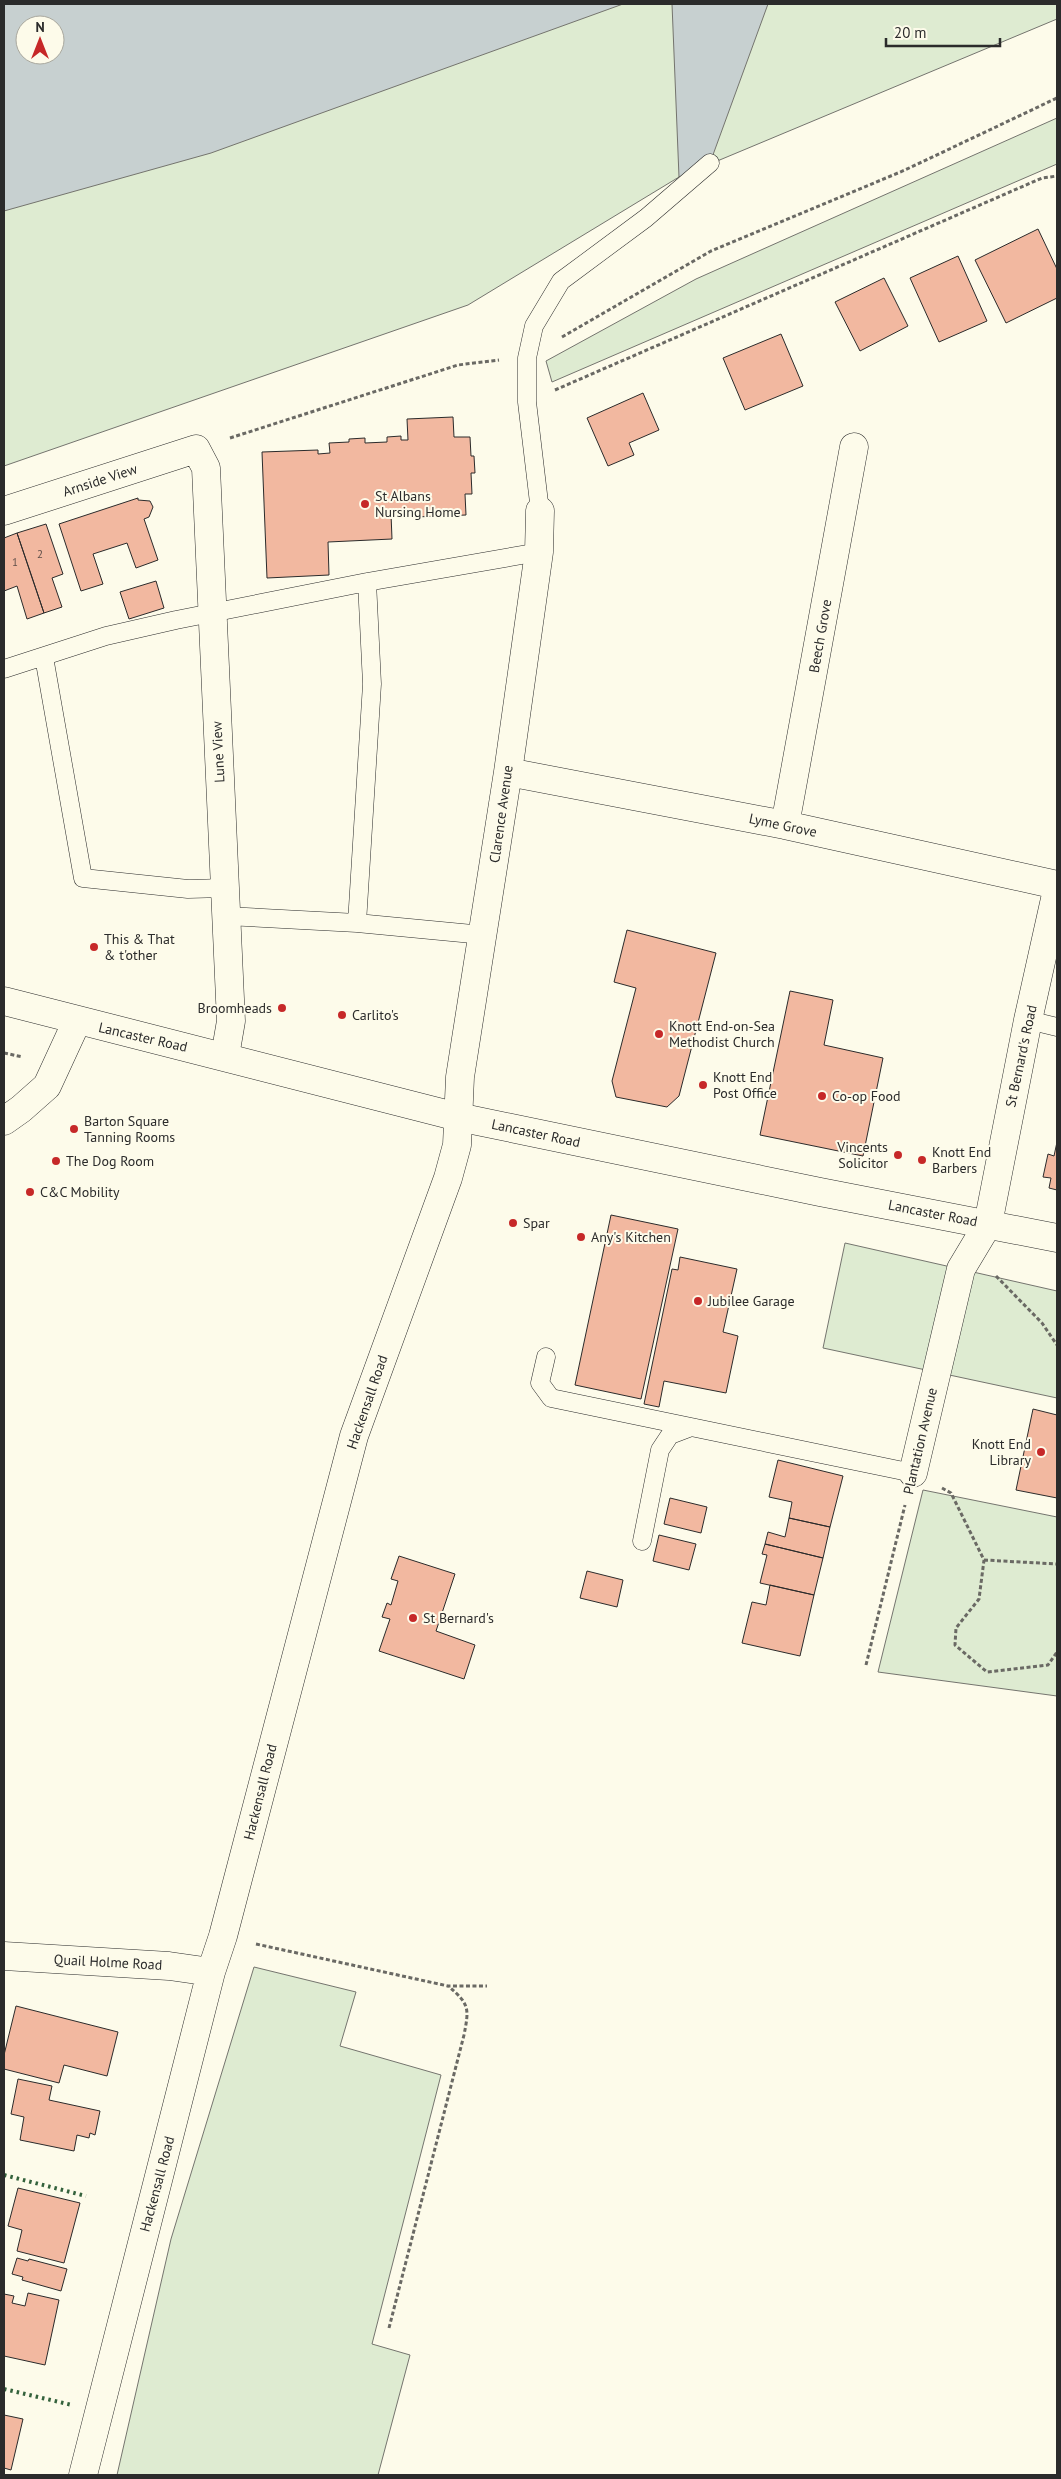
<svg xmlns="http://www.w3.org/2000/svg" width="1061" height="2479" viewBox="0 0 1061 2479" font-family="'PT Sans',sans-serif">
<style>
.green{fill:#deebd1;stroke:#74746e;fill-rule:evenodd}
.water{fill:#c7d0d0;stroke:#74746e;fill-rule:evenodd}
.building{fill:#f2b8a0;stroke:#2b2b2b}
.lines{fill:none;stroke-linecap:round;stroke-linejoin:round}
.lane-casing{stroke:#2b2b2b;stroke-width:19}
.street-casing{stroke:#2b2b2b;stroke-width:29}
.secondary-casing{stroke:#2b2b2b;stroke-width:29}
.path{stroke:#6a6964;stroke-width:3;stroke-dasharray:4 2.5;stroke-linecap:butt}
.lane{stroke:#fdfbea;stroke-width:18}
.street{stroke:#fdfbea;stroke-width:28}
.secondary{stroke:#fdfbea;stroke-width:28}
.hedge{stroke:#34623c;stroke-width:4;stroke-dasharray:2.5 4;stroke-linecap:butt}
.poi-dot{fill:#c62828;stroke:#fdfbea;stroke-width:2}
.labels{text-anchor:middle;stroke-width:4;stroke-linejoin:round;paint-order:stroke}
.number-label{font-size:11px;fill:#5d4e48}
.street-label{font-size:14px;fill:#2b2b2b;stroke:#fdfbea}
.poi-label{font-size:14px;fill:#2b2b2b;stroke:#fdfbea;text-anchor:start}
</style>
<rect width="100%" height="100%" fill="#fdfbea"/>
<!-- green -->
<path class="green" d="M4 4H1057V19L679 177 468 305 4 466ZM25 25H55V55H25Z
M1057 118V164L552 382 546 361 696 279Z
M845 1243 1057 1291V1398L823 1348Z
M923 1490 1057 1517V1696L878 1672Z
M254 1967 356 1992 340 2046 441 2075 372 2344 410 2355 378 2475H117L171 2239Z"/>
<!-- water -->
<path class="water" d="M4 4H623L211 153 4 211ZM25 25H55V55H25Z
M672 4H768L710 163 679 177Z"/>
<!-- building -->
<path class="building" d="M1038 229 1057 269V298L1006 323 975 260Z
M958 256 987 321 939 342 910 278Z
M884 278 908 326 860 351 835 302Z
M781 334 803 386 745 410 723 358Z
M643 393 659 430 629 443 634 455 608 466 587 418Z
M453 417 454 437H470L471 456H474L475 473H471L472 494H465L466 515 415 517V513L391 514 392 539 328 542 329 575 267 578 262 452 318 450V454L330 453 329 443 349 442V439L365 438V443L387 442V437L401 436V440H408L407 419Z
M138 498V500L150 501 153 507 149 517 144 519 158 560 136 568 127 543 93 554 103 584 81 591 59 524Z
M46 524 63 574 52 578 62 607 44 613 17 533Z
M17 533 44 613 27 619 17 586 4 591V538Z
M156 581 164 608 129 619 120 592Z
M627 930 716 953 679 1096 667 1107 616 1097 612 1081 636 988 614 982Z
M790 991 833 1000 824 1045 883 1058 863 1156 760 1135Z
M1057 1142V1190L1049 1188 1051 1178 1043 1177 1048 1154 1054 1156Z
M611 1215 678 1229 641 1399 575 1385Z
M680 1257 737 1269 723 1332 738 1336 726 1393 664 1381 659 1407 644 1404 672 1269 678 1270Z
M1033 1409 1057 1415V1498L1016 1490Z
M778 1460 843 1476 830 1527 789 1518 792 1502 769 1497Z
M670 1498 707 1507 701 1533 664 1524Z
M789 1518 830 1527 823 1558 765 1544 768 1532 785 1537Z
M659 1535 696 1544 689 1570 653 1561Z
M765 1544 823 1558 814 1595 760 1583 767 1555 762 1554Z
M399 1556 455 1574 436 1631 475 1645 464 1679 379 1651 390 1619 382 1617 387 1603 391 1605 398 1581 391 1579Z
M587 1571 623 1580 617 1607 580 1598Z
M770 1585 814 1595 800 1656 742 1643 752 1602 766 1605Z
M16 2006 118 2032 107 2076 64 2065 59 2083 4 2069V2055Z
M18 2079 52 2086 49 2100 100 2111 95 2135 90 2133 89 2138 77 2135 74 2151 20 2140 24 2117 11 2114Z
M18 2188 80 2203 64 2263 17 2251 22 2230 8 2226Z
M17 2258 28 2261 29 2259 67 2269 61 2291 22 2280 23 2277 12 2274Z
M28 2293 59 2300 45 2365 4 2356V2294L14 2296 12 2303 25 2306Z
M4 2415 23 2419 11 2470 4 2468Z"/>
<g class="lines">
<defs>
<path id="lane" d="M540 511 527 402V358L534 326 561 281 646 218 710 163
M44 657 83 878 188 889 225 888
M4 669 106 636 176 620 367 582 539 552
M226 916 357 923 483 935
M357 923 372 684 367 582
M1028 1020 1057 1027
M546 1357 540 1383 551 1398 691 1427
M642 1541 660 1450 670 1435 691 1427 913 1473"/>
<path id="street" d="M4 511 196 449 206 468 231 1021 225 1056
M508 772 785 825 1057 885
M785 825 854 447
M4 1121 21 1109 47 1086 77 1021
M913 1473 961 1269 988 1224 1028 1020 1057 890
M4 1956 169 1966 211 1972
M83 2475 211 1972 223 1936 354 1436 448 1178 457 1145 460 1077 508 772 539 552 540 511"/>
<path id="secondary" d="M4 1001 458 1117 820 1192 1057 1238"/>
</defs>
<!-- lane casing -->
<use href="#lane" class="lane-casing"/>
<!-- street casing -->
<use href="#street" class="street-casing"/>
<!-- secondary casing -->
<use href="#secondary" class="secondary-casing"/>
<!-- path -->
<path class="path" d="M562 337 711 251 905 170 1057 98
M555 390 1042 178 1057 176
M230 438 458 365 499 360
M4 1053 23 1057
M996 1276 1042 1323 1057 1345
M942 1488 951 1493 984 1560 979 1599 956 1628 955 1645 987 1672 1048 1665 1057 1652
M984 1560 1057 1564
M866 1665 905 1505
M256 1944 448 1986H487
M389 2328 464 2035C469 2009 470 2004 448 1986"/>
<!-- lane -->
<use href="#lane" class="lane"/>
<!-- street -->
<use href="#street" class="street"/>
<!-- secondary -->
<use href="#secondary" class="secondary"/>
<!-- hedge -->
<path class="hedge" d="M4 2175 86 2196
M4 2389 72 2405"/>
</g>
<!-- markers -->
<g class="poi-dot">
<circle cx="365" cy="504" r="5"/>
<circle cx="94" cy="947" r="5"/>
<circle cx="282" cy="1008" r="5"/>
<circle cx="342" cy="1015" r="5"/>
<circle cx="659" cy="1034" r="5"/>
<circle cx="703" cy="1085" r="5"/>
<circle cx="822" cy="1096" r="5"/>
<circle cx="74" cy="1129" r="5"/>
<circle cx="898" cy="1155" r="5"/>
<circle cx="922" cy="1160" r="5"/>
<circle cx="56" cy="1161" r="5"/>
<circle cx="30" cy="1192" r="5"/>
<circle cx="513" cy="1223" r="5"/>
<circle cx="581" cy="1237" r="5"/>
<circle cx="698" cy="1301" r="5"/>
<circle cx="1041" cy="1452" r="5"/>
<circle cx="413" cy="1618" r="5"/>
</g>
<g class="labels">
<!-- number labels -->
<g class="number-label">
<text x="40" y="558">2</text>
<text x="15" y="566">1</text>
</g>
<!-- street labels -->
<g class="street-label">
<text transform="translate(100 480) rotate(-18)" y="5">Arnside View</text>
<text transform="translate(820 636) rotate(-80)" y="5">Beech Grove</text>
<text transform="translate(218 752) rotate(-93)" y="5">Lune View</text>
<text transform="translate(501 814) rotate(-82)" y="5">Clarence Avenue</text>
<text transform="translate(783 825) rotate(12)" y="5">Lyme Grove</text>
<text transform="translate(143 1037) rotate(13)" y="5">Lancaster Road</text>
<text transform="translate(1021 1056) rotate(-78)" y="5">St Bernard's Road</text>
<text transform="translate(536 1133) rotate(12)" y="5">Lancaster Road</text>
<text transform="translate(933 1213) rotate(11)" y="5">Lancaster Road</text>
<text transform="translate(367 1402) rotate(-71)" y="5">Hackensall Road</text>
<text transform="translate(920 1441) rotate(-77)" y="5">Plantation Avenue</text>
<text transform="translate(260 1792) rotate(-76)" y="5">Hackensall Road</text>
<text transform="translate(108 1962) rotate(3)" y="5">Quail Holme Road</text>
<text transform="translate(157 2184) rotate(-75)" y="5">Hackensall Road</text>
</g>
<!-- poi labels -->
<g class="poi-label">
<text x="375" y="501">St Albans<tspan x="375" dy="16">Nursing Home</tspan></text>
<text x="104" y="944">This &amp; That<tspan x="104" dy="16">&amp; t'other</tspan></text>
<text x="272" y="1013" text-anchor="end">Broomheads</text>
<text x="352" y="1020">Carlito's</text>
<text x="669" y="1031">Knott End-on-Sea<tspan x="669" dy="16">Methodist Church</tspan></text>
<text x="713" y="1082">Knott End<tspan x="713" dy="16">Post Office</tspan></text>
<text x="832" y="1101">Co-op Food</text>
<text x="84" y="1126">Barton Square<tspan x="84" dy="16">Tanning Rooms</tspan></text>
<text x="888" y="1152" text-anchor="end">Vincents<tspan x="888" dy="16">Solicitor</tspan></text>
<text x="932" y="1157">Knott End<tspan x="932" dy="16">Barbers</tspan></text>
<text x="66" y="1166">The Dog Room</text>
<text x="40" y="1197">C&amp;C Mobility</text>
<text x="523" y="1228">Spar</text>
<text x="591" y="1242">Any's Kitchen</text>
<text x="708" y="1306">Jubilee Garage</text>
<text x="1031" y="1449" text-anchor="end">Knott End<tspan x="1031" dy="16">Library</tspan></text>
<text x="423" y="1623">St Bernard's</text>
</g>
</g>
<!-- border -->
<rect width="1061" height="2479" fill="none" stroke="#2b2b2b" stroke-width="10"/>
<!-- north arrow -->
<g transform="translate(40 40)"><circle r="24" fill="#fdfbea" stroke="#a9a89e"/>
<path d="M0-4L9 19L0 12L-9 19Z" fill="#c62828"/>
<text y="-8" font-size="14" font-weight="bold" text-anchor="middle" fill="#2b2b2b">N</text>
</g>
<!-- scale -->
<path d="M886 38v8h114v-8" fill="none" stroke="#2b2b2b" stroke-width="2.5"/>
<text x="894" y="38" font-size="15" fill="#2b2b2b" stroke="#fdfbea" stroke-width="4" paint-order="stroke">20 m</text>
</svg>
